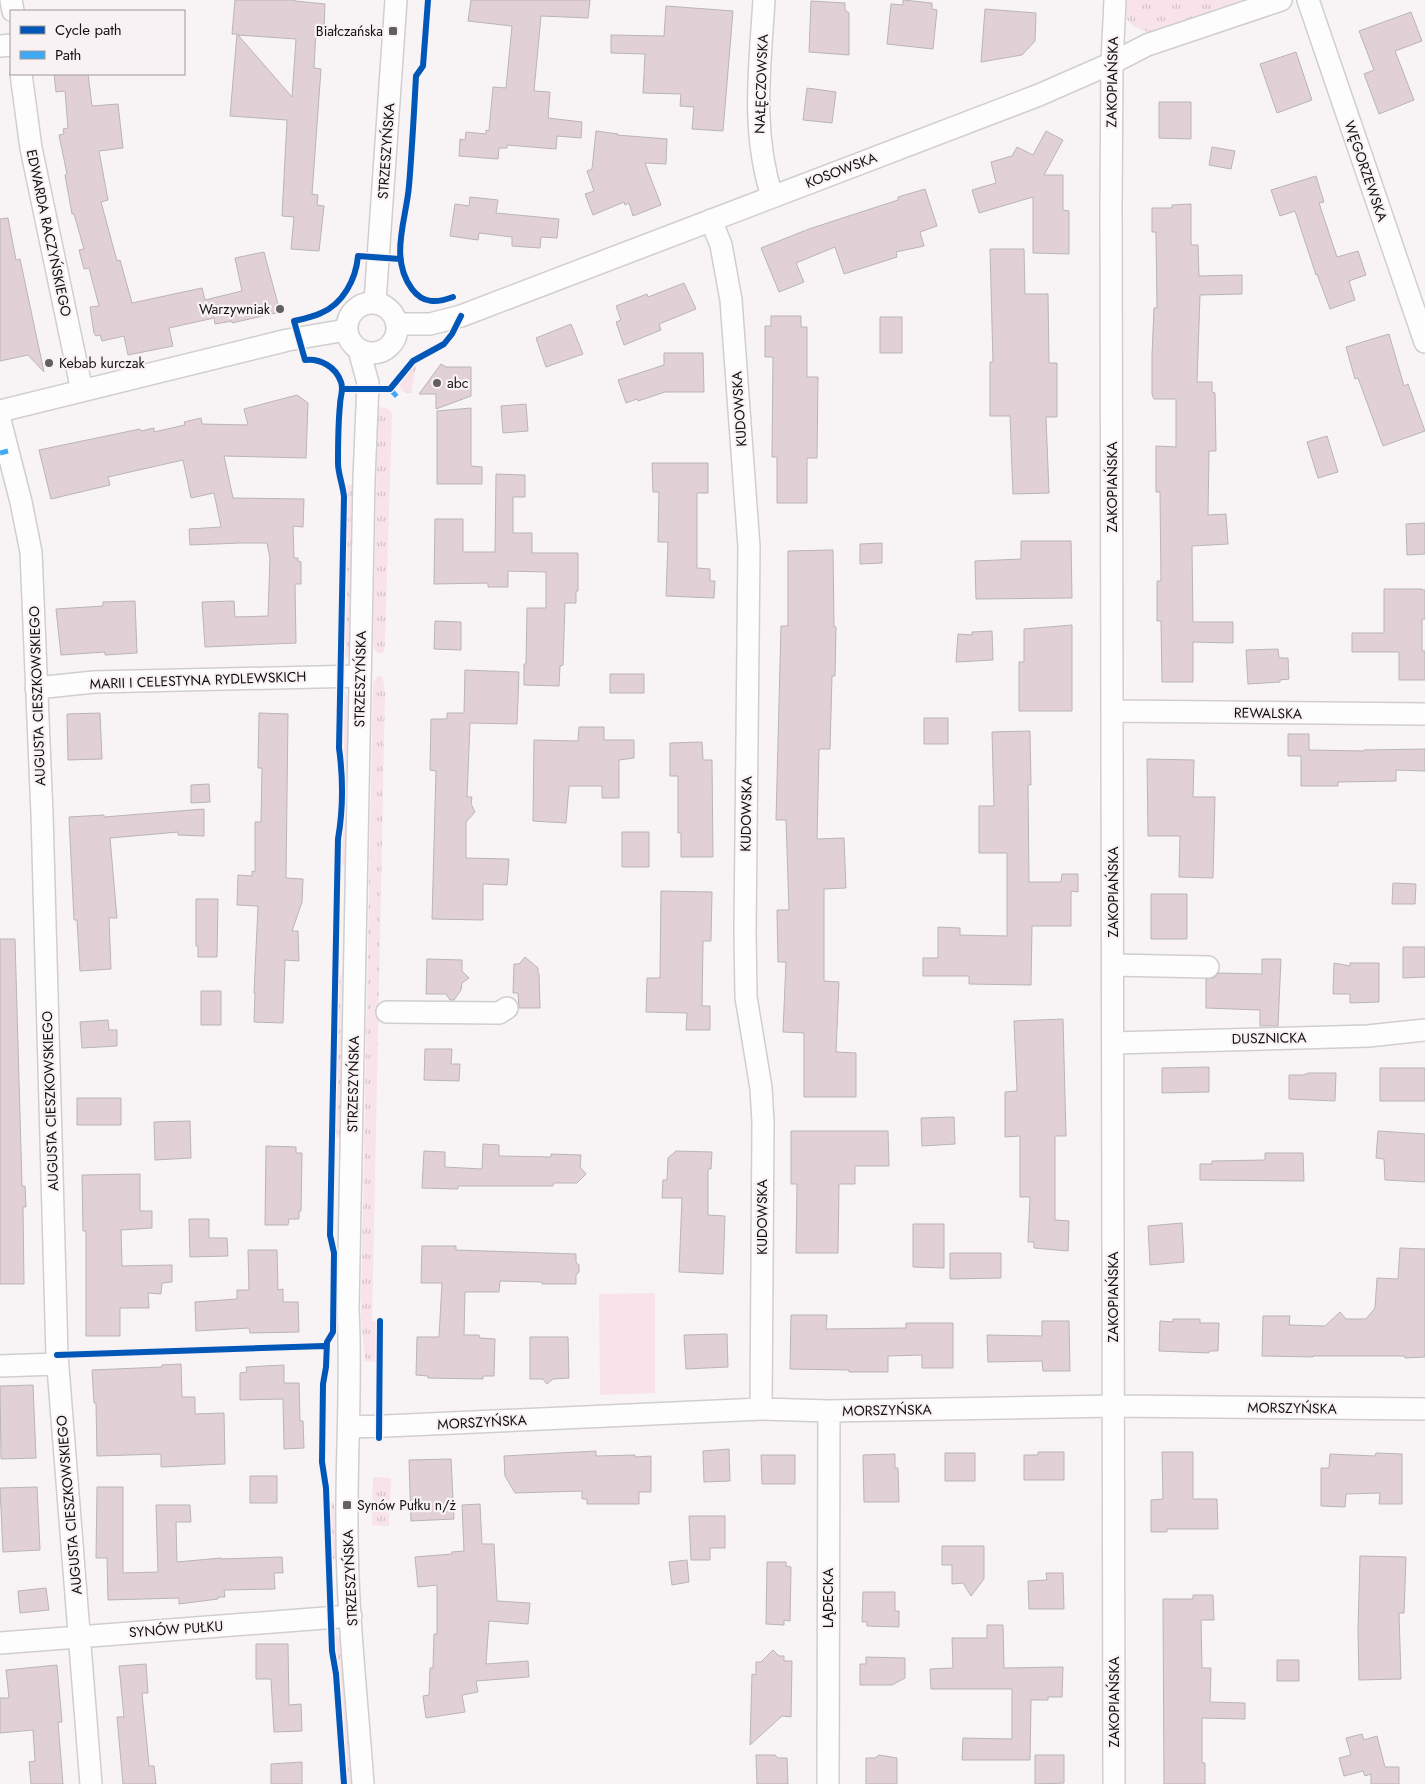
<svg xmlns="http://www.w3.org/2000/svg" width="1425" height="1784" viewBox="0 0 1425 1784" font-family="Jost,sans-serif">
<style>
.grass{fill:url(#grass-tufts)}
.pitch{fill:#f8e3ea}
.building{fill:#e2d0d7;stroke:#b9b5b7;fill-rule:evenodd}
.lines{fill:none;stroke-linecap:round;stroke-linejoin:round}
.minor-casing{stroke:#d0cece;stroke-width:24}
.minor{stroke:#fefdfe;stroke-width:21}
.quiet{stroke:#3fa9f5;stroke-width:5;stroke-dasharray:10 5;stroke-linecap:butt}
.cycleway-casing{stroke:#f9f2f4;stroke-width:9}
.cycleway{stroke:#0057b8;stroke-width:6}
.poi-dot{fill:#625f60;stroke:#f9f2f4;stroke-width:2}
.labels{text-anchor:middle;stroke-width:4.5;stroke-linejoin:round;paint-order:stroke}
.poi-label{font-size:14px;fill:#121010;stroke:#f9f2f4;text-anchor:start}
.street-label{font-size:14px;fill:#121010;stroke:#f9f2f4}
</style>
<defs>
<pattern id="grass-tufts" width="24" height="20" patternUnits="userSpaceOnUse" patternTransform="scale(1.25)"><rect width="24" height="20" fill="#f8e3ea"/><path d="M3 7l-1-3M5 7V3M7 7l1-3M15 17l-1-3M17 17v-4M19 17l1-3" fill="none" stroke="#d4c2c8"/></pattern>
</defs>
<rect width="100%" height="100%" fill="#f8f3f5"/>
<!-- grass -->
<path class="grass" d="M1123 0H1254L1153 33C1132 29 1124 22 1123 0Z
M417 362 411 393C404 393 400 391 400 383L409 369Z
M378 407 387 408 392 413 385 640 384 651 379 654 374 649 373 640Z
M345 485H352L349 653 344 663 347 497Z
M378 676H381L383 679 385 693 372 1321H378L376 1362 365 1361 361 1315 373 682Z
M343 688 348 698 346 799 344 798C345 762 343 725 343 688Z
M343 822H345V865H340L341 839Z
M338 975H342L340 1137H335Z
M373 1477 391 1478 389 1526 372 1525Z
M334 1501 336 1559H331L329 1503Z
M335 1631 341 1642 351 1784H347Z"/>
<!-- pitch -->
<path class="pitch" d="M655 1293V1393L600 1395 599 1294Z"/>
<!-- building -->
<path class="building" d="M235 0H295V1L325 4 324 29H316L314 68 321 69 312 194 318 195 317 205 324 206 319 251 291 249 294 217 282 216 287 120 230 116 237 34H232ZM238 35 296 39 292 97Z
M471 0H590L588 18 541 16 534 91 550 92 548 118 582 122 581 138 557 136 556 149 507 145V148H499L498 159 459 156 460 139 465 140 466 132 486 134V130L489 131 493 87 506 88 512 26 468 21Z
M903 0 932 3V9L937 10 933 49 887 44 891 4 903 5Z
M811 1 845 3V10L849 13V55L809 52Z
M666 6 733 11 723 131 692 129 694 107 680 106 681 94 643 93 645 54 611 53V35L664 36Z
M985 9 1036 13 1035 41 1022 55 981 62Z
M1411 12 1422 41 1395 51 1414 100 1379 114 1364 74 1374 70 1359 31Z
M1296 52 1312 100 1277 113 1260 64Z
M54 74H88L92 106 118 104 123 148 99 151 108 200 101 202 117 261 120 260 132 303 202 288 205 300 242 291 235 258 264 252 280 312 232 323V321L215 324 214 318 169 328 173 346 128 355 124 336 102 341 100 335 96 336 94 333 90 307 99 306 89 268 84 269 79 250 84 249 74 214H72L65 175 67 174 59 135 64 134 63 129 68 128 65 91 56 92Z
M807 88 836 92 832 123 803 120Z
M1159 102H1191V139L1159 138Z
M596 131 618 134 617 135 667 139 666 164 645 163 661 205 633 216 629 203 625 205 624 202 593 215 585 194 594 191 587 171 592 169Z
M1046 131 1063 140 1044 175H1063V210L1069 211V254L1033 253V197L979 213 972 190 996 183 991 162 1012 156 1017 147 1033 155Z
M1212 147 1235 151 1231 169 1209 165Z
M1316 176 1324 202 1319 203 1337 257 1358 251 1366 275 1349 281 1355 300 1330 309 1317 274 1316 275 1295 211 1280 216 1271 190Z
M925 189 937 226 920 232 924 246 896 252 897 257 844 274 835 247 796 263 804 282 779 292 761 248 809 229 898 200V197Z
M470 197 498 200 496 213 559 219 557 238 541 237 540 248 512 246V237L479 233 478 240 450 236 455 204 469 206Z
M1191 204V245H1198L1199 276 1242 275V294L1200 295 1197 382H1212V392L1215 393 1216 451H1209L1208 515 1226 514 1228 544 1192 546 1193 622H1233V643L1193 642V682H1162L1161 621H1157V581H1161L1160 492H1156V446L1176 447V399H1154L1152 394V355L1154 308H1157L1156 232H1152V208H1172V205Z
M8 218 16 260 20 259 44 372 28 355 0 361V219Z
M990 249H1024L1025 294H1048L1049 363H1057V417H1046L1049 493 1013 494 1010 416H990V362H993Z
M684 283 696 309 659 324 661 330 624 345 616 322 621 320 616 306 647 294 648 297Z
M771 316H801V327H807V377H818L817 458H807V503H777V457H772L773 357H765V326H771Z
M880 317H902V353H880Z
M571 324 583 354 546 367 536 338Z
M1389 334 1404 386 1408 384 1425 431 1383 446 1358 378 1355 379 1346 347Z
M664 353H703L704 392H665L638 401 637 399 626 403 618 380 664 365Z
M441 364 446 367H471V396L436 409V394H419Z
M297 395 308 403 306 458 224 456 233 498 304 499 303 527 293 526 294 558H298V561L301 562V584H295L296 643 205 647 202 602 234 601 235 617 268 616 270 558 267 543H241L190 545 189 529 221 527 214 493 191 498 183 460 108 477 110 485 51 499 39 450 140 429 141 431 154 428V432L185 425 184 422 201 418 202 424 248 425 244 409Z
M526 404 528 431 503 433 501 406Z
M471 408V466L482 467V484H437V411Z
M1327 436 1338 472 1318 478 1307 442Z
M652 463H708V493H697V568L710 569V581H715L714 598 666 596 668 542H658L659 492H653Z
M496 474 525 475V497H513V533H532V553H578V591H576V603H565L563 665 560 666 559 686 524 685V664H526L527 608H546V572L508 571V587H488V583L434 584 435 519H463V552H495Z
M1425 523V554L1407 555 1406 524Z
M1021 541H1071L1072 598 976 599 975 561 1021 559Z
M882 543V563L860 564V544Z
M833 550 834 627H836L835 676H832L830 749H819L817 839 844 838 846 888 824 889V981L839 982 836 1052 856 1053V1097H804V1033L783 1032 786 962H778L777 910H789L786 820H776L781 626H788V551Z
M1384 589H1422V590H1425V619H1422V651H1425V680H1399V652H1352V633H1384Z
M135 601 137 653 105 655V652L61 655 56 609 103 606V602Z
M435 621 461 622V650L434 649Z
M1072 625V711H1019V662H1024V629Z
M992 631 993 660 956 662 958 634 972 635V632Z
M1278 649 1279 658H1288L1289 679 1280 680V682L1248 684 1246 650Z
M465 670 519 672 517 724 470 723 467 797H472L471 804 475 812 466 822V858L509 859 507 885 483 884V920L432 919 436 771 430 770 431 719H447V713H464Z
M610 674H644V693H610Z
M100 713 102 759 68 760 67 714Z
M259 713 288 714 286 878 303 879 302 902 292 931H298L299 961 285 960 283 1023 254 1022 255 993H254L258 906 237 905 238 875 252 876V871L255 872V822H261L262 768H258Z
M924 718H948V744H924Z
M579 727H604V740H634V758L619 760V798H602V786H569L566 823 533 821 534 740 578 741Z
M1030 731 1031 785H1028L1029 882H1061L1062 874H1078V892L1071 891V926H1032L1031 985 969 984V976H923V958H938V927L960 928V935L1007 936V853H979V806H994L992 732Z
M1288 734H1309V750L1364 751V750L1425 749V771L1396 770V781L1338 782V786H1301V756H1288Z
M702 742 703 760H712L713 857H681V833H678V776H670V743Z
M1147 759 1194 760 1193 797H1215L1213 878 1179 877 1180 836H1148Z
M209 784 210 802 191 803V785Z
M204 809V836L178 835V832L110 838 117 918H109L111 969 80 971 77 920H74L69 817 104 815V817Z
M622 832H649V867H622Z
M1393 883 1416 884 1415 904H1392Z
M661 891 712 892 711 941H703L702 1006H710V1030H686L687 1013 646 1012 647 978H660Z
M1151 894H1187V939H1151Z
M196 899H218L217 957H198V946H196Z
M0 939H15L22 1186H25L26 1207H23L24 1284H0Z
M1403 947H1425V977L1403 978Z
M525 957 538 968V972L539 974 540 1008H519L518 993H513L514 964H519Z
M427 959 462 960V971L469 978 462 983 461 990 454 1000H450L446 994H426Z
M1262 959H1281L1278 1026H1260V1010L1206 1008V979L1214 978 1219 973 1262 974Z
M1334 963 1350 966V963H1379V1002L1350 1003V994H1333Z
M201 991H221V1025H201Z
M1063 1019 1066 1136H1055V1220L1069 1221 1068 1251 1034 1248V1242H1028L1030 1197H1020V1136L1005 1137V1092L1017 1091 1014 1021Z
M108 1020 109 1030H117V1046L82 1048 80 1022Z
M425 1049H452L451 1064H460L459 1081 424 1080Z
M1209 1067V1092L1162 1093V1068Z
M1380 1068H1425V1101H1380Z
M1308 1073H1336L1335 1101 1289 1099V1075H1304Z
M77 1098H121V1125H77Z
M954 1117 955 1144 922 1146 921 1118Z
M190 1121 191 1158 155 1160 154 1122Z
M791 1131H888L889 1166H855V1184H839L838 1253H796L797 1184H791Z
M1378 1131 1425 1134V1182L1385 1180 1384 1159 1376 1158Z
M483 1144 499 1145V1156L551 1157V1154L581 1155 580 1167 586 1174 577 1183H554L553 1186H458V1189L422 1188 424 1151 445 1152V1167L482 1169Z
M266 1146 296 1147V1153H302L301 1211H299V1219H289L288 1225H265Z
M676 1151 712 1152 711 1169H708V1215L725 1216 723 1274 679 1272 682 1198H662L663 1180H667L668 1158Z
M1265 1153H1303L1304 1181 1200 1180V1164H1212V1161L1265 1160Z
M140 1174V1211H152V1228L121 1230 122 1266 172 1265V1282L162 1283 161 1294 148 1293 149 1308H120V1336H86V1231H83L82 1175Z
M189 1219H209V1238H227L228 1256 190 1257Z
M1182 1223 1184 1262 1150 1265 1148 1226Z
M913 1224H944V1268L913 1267Z
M422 1246H456V1250L576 1254V1262L579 1265V1272L576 1275V1284H542V1282L500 1281 499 1292H465L464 1335H479L480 1338 495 1339 494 1376H483V1379L428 1378V1376L416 1375 417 1337H439L442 1283H421Z
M1400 1248 1425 1249V1357L1405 1358V1356H1313V1357L1262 1356 1263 1316H1290L1289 1325 1325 1326 1340 1312 1346 1319H1366L1375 1308 1377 1278 1398 1279Z
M248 1250H277L278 1290 283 1289V1302H298L299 1332 250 1333 249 1328 196 1331 195 1302 237 1299V1290H249Z
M950 1253H1001V1278L950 1279Z
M791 1315H827L826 1329 906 1328V1323H953V1368H922V1355L888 1356V1372H849V1370L790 1369Z
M1173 1319H1200V1323H1219L1218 1351H1209V1353L1159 1351 1160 1321 1173 1322Z
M1042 1321H1069L1070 1371H1043L1042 1361 988 1362 987 1335 1042 1336Z
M727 1334 728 1367 686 1369 684 1335Z
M530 1337H568L569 1378 553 1379 547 1384 543 1379H530Z
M181 1364 182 1397H195V1414L224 1413 225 1464 161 1467V1454L97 1456 96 1403H94L92 1370 162 1367V1365Z
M284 1365V1383H299L300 1421H303L304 1448 284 1449 283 1399 240 1400V1373L247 1372 246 1367Z
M33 1385 36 1458 1 1459 0 1386Z
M729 1449 730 1481 704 1482 703 1451Z
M596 1451V1456L635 1455V1457L651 1456V1492H639V1504H587V1499H582V1491L515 1493 505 1476 504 1456Z
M1038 1452H1064V1480H1024V1455H1038Z
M1162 1452H1193V1499H1217L1218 1529H1167V1532H1151V1500L1163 1499Z
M945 1453H975V1481H945Z
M1376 1453 1402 1454V1504H1379L1380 1493 1346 1494 1345 1507 1321 1506V1468H1329L1330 1454 1375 1456Z
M895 1454V1468H898L899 1502H864L863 1455Z
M761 1455H795V1484H762Z
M451 1459 454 1519 411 1521 409 1460Z
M250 1476H277V1503H250Z
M37 1487 40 1550 3 1552 0 1488Z
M97 1487H123V1573L158 1572 156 1505H190L191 1522H176L177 1562 221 1558V1559L282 1557 283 1573H274L275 1589 224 1590 225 1597H218V1599L179 1604V1598L108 1600 107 1558H96Z
M480 1504 482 1544H494L497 1601 530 1603 528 1624 489 1621 486 1664 528 1661 529 1677 476 1681 478 1692 462 1695 465 1712 426 1718 423 1696 429 1695 430 1668H433L434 1634H437V1585L418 1587 415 1557 452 1554V1552L464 1551 462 1505Z
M689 1516H725V1548H710V1560H691Z
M942 1546H984V1579L971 1596 963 1583 952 1584V1565H942Z
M1360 1556 1406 1557 1404 1613H1399L1401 1679 1359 1680 1358 1630Z
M687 1560 689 1582 672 1585 669 1562Z
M767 1562H786V1566L791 1567 790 1621 784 1620V1625L766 1624Z
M1046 1573H1063L1064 1609H1029L1028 1581 1047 1580Z
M46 1588 49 1610 20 1613 18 1591Z
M863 1592H895V1611H899V1627L867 1626V1622H862Z
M1193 1595H1213L1214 1620H1201L1202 1668H1211L1210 1702 1245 1703V1719L1202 1718V1763H1205V1784H1164L1163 1599H1193Z
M987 1625H1003L1004 1668 1063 1667 1062 1697H1048V1700H1031L1030 1760H962L963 1738 1012 1739V1689H931L930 1669 953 1668 952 1638H987Z
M256 1644H288L289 1705 301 1704 302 1731 274 1732 271 1679H256Z
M773 1650 779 1656H784V1661H792L791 1717 782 1716 750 1745 752 1674 756 1675V1662H761Z
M866 1657 905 1658V1678L892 1685H860V1664H866Z
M1277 1660H1299V1681H1277Z
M146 1664 148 1693H142L149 1766H154L156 1784H123L117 1717H124L119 1666Z
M57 1665 62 1722H58L63 1784H31L29 1762 35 1761 33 1730 0 1733V1698H9L6 1670Z
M1362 1734 1364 1740 1377 1736 1385 1767H1399V1784H1371V1774L1365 1776 1363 1771 1344 1776 1339 1758 1351 1755 1346 1738Z
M756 1755H775L778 1758H787L788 1784H757Z
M879 1755 897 1758V1784H866V1758H875Z
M1035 1755H1064V1783L1035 1784Z
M302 1762V1784H271V1764Z"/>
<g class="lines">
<defs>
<path id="minor" d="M11 0 13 11
M764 0C760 66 751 132 772 196
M1308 0 1425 342
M0 46 11 45
M21 74 31 148 82 391
M711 220 721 245 731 300 749 547 745 931 746 997 761 1088 763 1122 761 1409
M375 302 396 0
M347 328a25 25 0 1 1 50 0a25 25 0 1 1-50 0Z
M397 324H430L461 316 1039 95 1112 63 1147 45 1281 0
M359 350 368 383 364 479 348 1309C352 1382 346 1456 347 1529 347 1614 357 1699 363 1784
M0 411 288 340 346 330
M0 420 21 502 31 552 42 814 57 1355 91 1784
M36 688 94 682 360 676
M1112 711 1425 714
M1113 965 1208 967
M387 1012 499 1013 507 1008
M1113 1043 1368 1036 1425 1030
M0 1366 57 1364
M349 1427 386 1426 761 1409 829 1411 1114 1406 1425 1409
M0 1643 351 1616
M828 1784 829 1411
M1114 1784 1111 204 1112 63 1115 0"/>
</defs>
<!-- minor casing -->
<use href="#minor" class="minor-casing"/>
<!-- minor -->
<use href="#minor" class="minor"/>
<!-- quiet -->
<path class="quiet" d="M390 389 400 400
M0 453 8 451"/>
<defs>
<path id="cycleway" d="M428 0 423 66 416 76C414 113 412 150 409 186 406 221 389 258 412 289 423 304 437 303 453 297
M343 389H390L413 361 444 344 452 334 461 316
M57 1355 324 1346
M379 1438 380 1321
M344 1784 336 1674 332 1651 326 1488 322 1462 323 1384 326 1367 327 1342 333 1332 334 1253 330 1235 338 839C343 810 343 777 339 748L344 497C343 485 338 474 338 463 338 443 338 424 340 405 340 396 344 390 341 382 336 367 320 358 305 360L294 321C303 319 313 317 321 313 343 304 356 279 358 256L400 259"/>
</defs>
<!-- cycleway casing -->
<use href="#cycleway" class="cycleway-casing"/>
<!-- cycleway -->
<use href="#cycleway" class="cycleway"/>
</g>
<!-- markers -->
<g class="poi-dot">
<rect x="388" y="26" width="10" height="10" rx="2.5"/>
<circle cx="280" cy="309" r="5"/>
<circle cx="49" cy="363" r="5"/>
<circle cx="437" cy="383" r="5"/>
<rect x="342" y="1500" width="10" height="10" rx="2.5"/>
</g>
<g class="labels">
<!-- poi labels -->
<g class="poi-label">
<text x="383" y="36" text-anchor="end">Białczańska</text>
<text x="270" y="314" text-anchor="end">Warzywniak</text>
<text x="59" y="368">Kebab kurczak</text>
<text x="447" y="388">abc</text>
<text x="357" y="1510">Synów Pułku n/ż</text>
</g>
<!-- street labels -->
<g class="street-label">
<text transform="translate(1112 82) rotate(-89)" y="5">ZAKOPIAŃSKA</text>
<text transform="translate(761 84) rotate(-88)" y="5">NAŁĘCZOWSKA</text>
<text transform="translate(386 151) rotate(-86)" y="5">STRZESZYŃSKA</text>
<text transform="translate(841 170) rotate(-21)" y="5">KOSOWSKA</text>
<text transform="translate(1366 171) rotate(71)" y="5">WĘGORZEWSKA</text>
<text transform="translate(49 233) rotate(78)" y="5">EDWARDA RACZYŃSKIEGO</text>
<text transform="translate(739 409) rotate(-94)" y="5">KUDOWSKA</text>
<text transform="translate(1112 487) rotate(-90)" y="5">ZAKOPIAŃSKA</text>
<text transform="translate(360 679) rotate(-89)" y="5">STRZESZYŃSKA</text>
<text transform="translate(198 680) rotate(-2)" y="5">MARII I CELESTYNA RYDLEWSKICH</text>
<text transform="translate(37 696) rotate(-92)" y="5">AUGUSTA CIESZKOWSKIEGO</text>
<text transform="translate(1268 713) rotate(1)" y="5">REWALSKA</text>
<text transform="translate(746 814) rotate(-89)" y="5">KUDOWSKA</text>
<text transform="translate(1113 892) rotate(-90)" y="5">ZAKOPIAŃSKA</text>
<text transform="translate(1269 1038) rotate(-1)" y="5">DUSZNICKA</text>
<text transform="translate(353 1084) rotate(-89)" y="5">STRZESZYŃSKA</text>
<text transform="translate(50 1101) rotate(-92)" y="5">AUGUSTA CIESZKOWSKIEGO</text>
<text transform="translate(762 1217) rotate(-90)" y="5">KUDOWSKA</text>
<text transform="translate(1113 1297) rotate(-90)" y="5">ZAKOPIAŃSKA</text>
<text transform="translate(1292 1408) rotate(1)" y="5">MORSZYŃSKA</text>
<text transform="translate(887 1410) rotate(-1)" y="5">MORSZYŃSKA</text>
<text transform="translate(482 1422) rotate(-3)" y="5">MORSZYŃSKA</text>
<text transform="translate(69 1505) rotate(-95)" y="5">AUGUSTA CIESZKOWSKIEGO</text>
<text transform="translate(350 1578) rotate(-93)" y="5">STRZESZYŃSKA</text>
<text transform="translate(828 1598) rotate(-90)" y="5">LĄDECKA</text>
<text transform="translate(176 1629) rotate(-4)" y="5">SYNÓW PUŁKU</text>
<text transform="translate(1114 1702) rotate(-90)" y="5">ZAKOPIAŃSKA</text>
</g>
</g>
<!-- legend -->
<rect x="10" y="10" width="175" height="65" fill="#f9f2f4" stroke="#9d9899"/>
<rect x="20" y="26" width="25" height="8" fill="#0057b8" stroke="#9d9899"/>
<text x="55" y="35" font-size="15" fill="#121010">Cycle path</text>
<rect x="20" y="51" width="25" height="8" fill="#3fa9f5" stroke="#9d9899"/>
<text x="55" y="60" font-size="15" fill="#121010">Path</text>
</svg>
